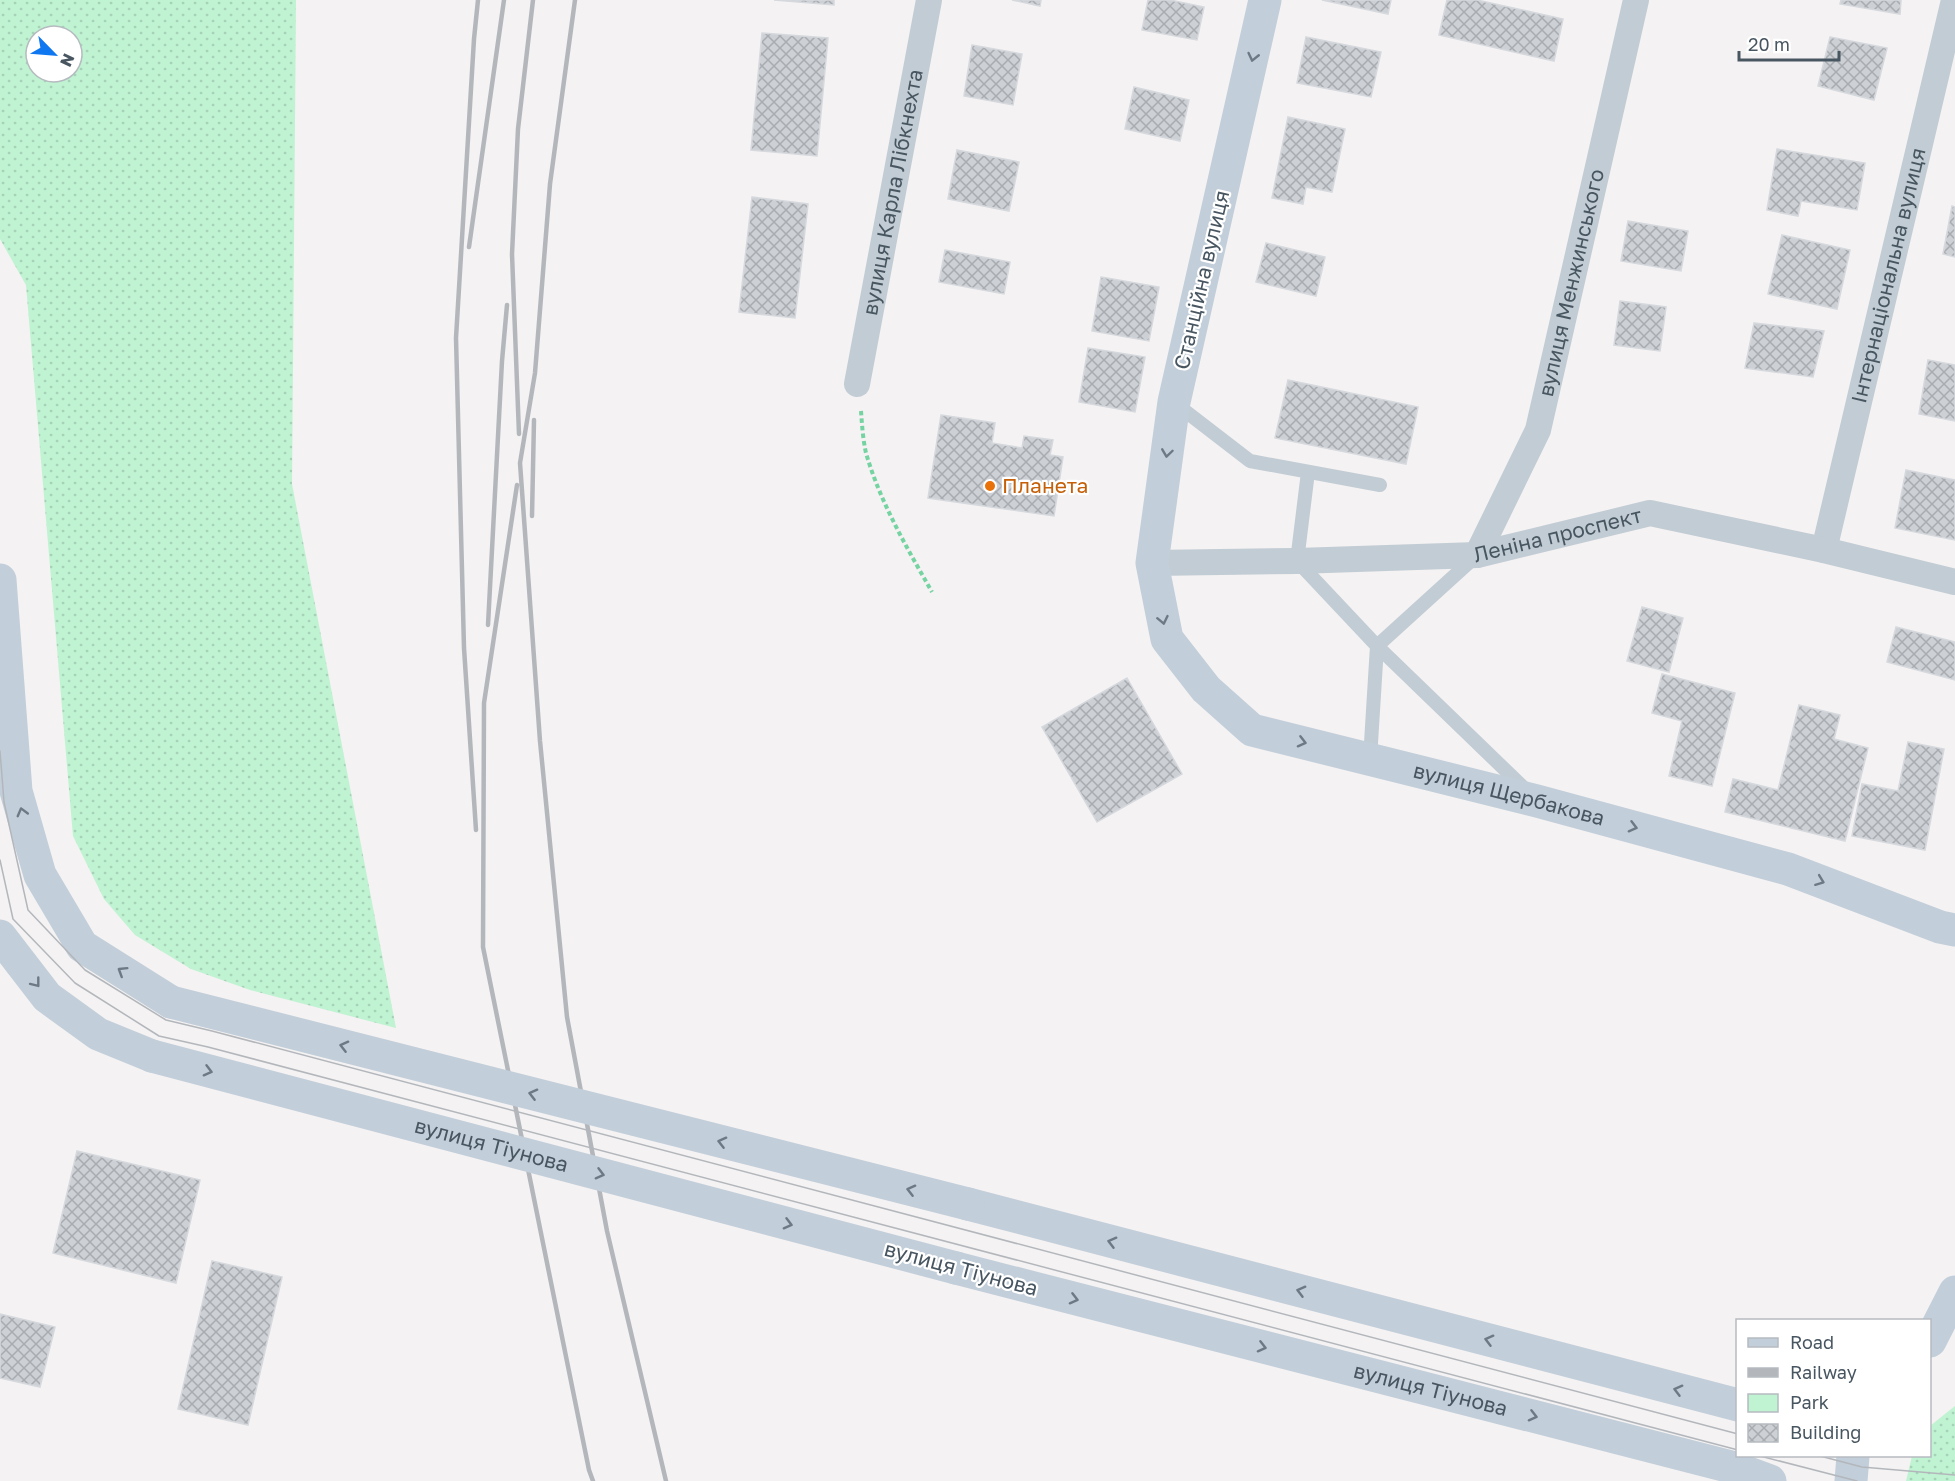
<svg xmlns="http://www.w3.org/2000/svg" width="1955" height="1481" viewBox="0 0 1955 1481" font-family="'Golos Text',sans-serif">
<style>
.green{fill:url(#green-dots);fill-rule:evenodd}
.building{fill:url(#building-cross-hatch);stroke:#d5d8dd;stroke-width:1.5}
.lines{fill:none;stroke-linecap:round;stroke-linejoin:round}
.path{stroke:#75d3a2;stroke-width:4;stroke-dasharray:4.5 3;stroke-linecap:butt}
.lane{stroke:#c2ccd4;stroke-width:14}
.street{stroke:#c2ccd4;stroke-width:26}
.secondary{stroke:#c2ced9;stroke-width:33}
.tram{stroke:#b3b7bc;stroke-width:1.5}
.rail{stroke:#b3b7bc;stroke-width:4.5}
.secondary-bridge{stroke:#c2ced9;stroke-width:33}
.oneway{stroke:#6d7a85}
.food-dot{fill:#e8710a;stroke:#fff;stroke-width:2}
.labels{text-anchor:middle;stroke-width:4.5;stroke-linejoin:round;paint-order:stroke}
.street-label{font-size:21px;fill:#485661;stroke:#fff}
.food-label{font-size:21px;fill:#c56008;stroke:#fff;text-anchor:start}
</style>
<defs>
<pattern id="green-dots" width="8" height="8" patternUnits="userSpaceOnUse" patternTransform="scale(1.5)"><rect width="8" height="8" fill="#bff3d2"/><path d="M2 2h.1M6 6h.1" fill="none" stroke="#a6d2b7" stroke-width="1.8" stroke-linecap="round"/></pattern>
<pattern id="building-cross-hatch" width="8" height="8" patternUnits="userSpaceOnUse" patternTransform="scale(1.5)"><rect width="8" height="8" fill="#cdd1d6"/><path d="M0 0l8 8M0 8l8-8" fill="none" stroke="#a8acb1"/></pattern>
</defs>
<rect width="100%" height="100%" fill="#f4f2f2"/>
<!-- green -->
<path class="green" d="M0 0H296L292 484 396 1028 250 990 191 969 135 935 104 899 73 836 26 285 0 239ZM36 36H72V72H36Z
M1955 1406V1481H1906L1912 1456H1930V1426Z"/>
<!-- building -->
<path class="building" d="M774 0H834V5Z
M1012 0H1041L1040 6Z
M1148 0H1170L1204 7 1197 40 1142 30Z
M1322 0H1391L1388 14Z
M1447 0H1477L1563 19 1554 61 1439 35Z
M1841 0H1901L1900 14 1840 4Z
M762 33 828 38 817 156 751 150Z
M1306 37 1381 52 1371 97 1297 83Z
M1830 37 1887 48 1874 100 1818 86Z
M972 45 1022 54 1013 105 964 96Z
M1134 87 1189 100 1180 141 1125 129Z
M1288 117 1345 129 1332 192 1306 187 1303 204 1272 198Z
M1777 149 1865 163 1857 210 1801 201 1798 216 1767 210Z
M957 150 1019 162 1009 211 948 199Z
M752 197 808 204 795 318 739 312Z
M1952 206 1955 207V257L1943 254Z
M1628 221 1688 231 1681 271 1621 261Z
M1782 235 1850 250 1837 309 1768 294Z
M1266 243 1325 257 1316 296 1256 282Z
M945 250 1010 262 1004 294 939 282Z
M1101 277 1159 287 1149 341 1092 331Z
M1620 301 1666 307 1660 351 1614 345Z
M1754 323 1824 331 1813 377 1745 368Z
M1088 348 1145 357 1135 412 1079 402Z
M1928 360 1955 365V421L1919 414Z
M1288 380 1418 407 1406 464 1275 438Z
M941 415 995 423 992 443 1022 448 1024 436 1053 440 1050 455 1063 457 1054 516 928 498Z
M1906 470 1955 480V540L1895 528Z
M1642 607 1683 618 1669 672 1627 661Z
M1896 627 1955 642V680L1887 662Z
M1662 674 1735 693 1712 786 1669 776 1682 721 1652 713Z
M1127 678 1182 774 1097 822 1042 727Z
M1799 705 1840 715 1834 739 1868 748 1845 841 1725 812 1733 779 1778 790Z
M1908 742 1944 749 1925 850 1852 836 1862 784 1898 791Z
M77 1151 200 1180 176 1283 53 1253Z
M212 1261 282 1277 248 1425 178 1409Z
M0 1314 55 1327 40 1387 0 1378Z"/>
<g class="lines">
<!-- path -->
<path class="path" d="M861 411C862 425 863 440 866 453 880 502 907 548 932 592"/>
<!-- lane -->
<path class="lane" d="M1176 404 1250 461 1380 485
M1308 472 1297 561 1377 646 1527 791
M1370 759 1377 646 1475 557"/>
<!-- street -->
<g class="street">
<path id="s1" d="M857 384 929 0"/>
<path id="s2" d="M1824 550 1954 0"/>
<path id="s3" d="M1477 555 1538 430 1636 0"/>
<path id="s4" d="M1152 563 1297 561 1477 555 1650 513 1824 550 1955 582"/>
</g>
<!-- secondary -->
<g class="secondary">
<path id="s5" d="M1265 0 1174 402 1152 563 1167 639 1206 689 1252 730 1537 801 1788 869 1940 927 1955 930"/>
<path d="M0 580 16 791 40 875 82 946 171 1002"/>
<path d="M0 936 47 997 98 1034 152 1056"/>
<path d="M968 1204 1738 1405"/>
<path id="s6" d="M956 1268 1735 1468 1770 1481"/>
<path d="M1930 1341 1955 1292"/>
<path d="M1851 1481 1853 1456"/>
</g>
<!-- tram -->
<path class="tram" d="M0 751 4 802 28 910 85 970 166 1020 212 1031 1738 1434
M0 860 13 919 75 983 159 1036 208 1047 1738 1450
M1760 1456 1857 1481
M1820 1456 1862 1467 1955 1475"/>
<!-- rail -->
<path class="rail" d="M575 0 550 184 535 373 520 463 540 741 567 1017 607 1231 666 1481
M469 247 504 0
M519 434 512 254 518 129 533 0
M517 485 484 703 483 947 589 1470 593 1481
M532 516 534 420
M488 625 502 361 507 305
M476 830 464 648 456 338 474 39 478 0"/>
<!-- secondary-bridge -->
<g class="secondary-bridge">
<path d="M171 1002 968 1204"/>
<path id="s7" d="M152 1056 956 1268"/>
</g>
</g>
<!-- one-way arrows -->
<defs><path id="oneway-chevron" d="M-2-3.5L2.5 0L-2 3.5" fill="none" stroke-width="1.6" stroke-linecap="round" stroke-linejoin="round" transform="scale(1.5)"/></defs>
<g class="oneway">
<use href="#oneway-chevron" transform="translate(1253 57) rotate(103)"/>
<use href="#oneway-chevron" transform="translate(1167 453) rotate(98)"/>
<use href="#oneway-chevron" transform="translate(1163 620) rotate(78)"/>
<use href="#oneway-chevron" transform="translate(1302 742) rotate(14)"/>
<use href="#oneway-chevron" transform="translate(22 812) rotate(-105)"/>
<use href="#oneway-chevron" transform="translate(1633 827) rotate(15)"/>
<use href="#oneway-chevron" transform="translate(1820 881) rotate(21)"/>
<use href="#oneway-chevron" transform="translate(122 971) rotate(-148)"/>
<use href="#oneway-chevron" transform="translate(36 983) rotate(52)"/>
<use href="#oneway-chevron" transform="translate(344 1046) rotate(-166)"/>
<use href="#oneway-chevron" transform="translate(208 1071) rotate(15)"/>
<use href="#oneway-chevron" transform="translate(533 1094) rotate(-166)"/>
<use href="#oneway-chevron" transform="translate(722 1142) rotate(-166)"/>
<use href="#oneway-chevron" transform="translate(600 1174) rotate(15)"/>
<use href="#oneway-chevron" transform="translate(911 1190) rotate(-166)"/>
<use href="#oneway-chevron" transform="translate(788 1224) rotate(15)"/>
<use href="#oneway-chevron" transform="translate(1112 1242) rotate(-165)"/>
<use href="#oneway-chevron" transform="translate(1301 1291) rotate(-165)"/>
<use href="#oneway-chevron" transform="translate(1074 1299) rotate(14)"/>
<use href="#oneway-chevron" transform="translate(1489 1340) rotate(-165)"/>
<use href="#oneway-chevron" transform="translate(1262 1347) rotate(14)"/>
<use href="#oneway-chevron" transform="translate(1678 1390) rotate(-165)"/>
<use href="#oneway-chevron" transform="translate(1533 1416) rotate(14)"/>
</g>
<!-- markers -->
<circle class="food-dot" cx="990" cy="486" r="6"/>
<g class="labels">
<!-- street labels -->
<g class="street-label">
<text dy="7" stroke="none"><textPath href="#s1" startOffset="195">вулиця Карла Лібкнехта</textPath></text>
<text dy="7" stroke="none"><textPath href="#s2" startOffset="282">Інтернаціональна вулиця</textPath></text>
<text transform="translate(1202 280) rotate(-77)" y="7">Станційна вулиця</text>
<text dy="7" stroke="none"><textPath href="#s3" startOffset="290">вулиця Менжинського</textPath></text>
<text dy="7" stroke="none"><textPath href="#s4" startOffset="408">Леніна проспект</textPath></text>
<text dy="7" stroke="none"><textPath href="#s5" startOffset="1042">вулиця Щербакова</textPath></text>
<text dy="7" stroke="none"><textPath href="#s7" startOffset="351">вулиця Тіунова</textPath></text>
<text transform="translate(961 1269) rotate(15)" y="7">вулиця Тіунова</text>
<text dy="7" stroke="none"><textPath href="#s6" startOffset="490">вулиця Тіунова</textPath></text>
</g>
<!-- food labels -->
<g class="food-label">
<text x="1002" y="493">Планета</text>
</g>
</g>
<!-- legend -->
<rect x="1736" y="1319" width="195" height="138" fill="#ffffff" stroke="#b6bbc0" stroke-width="1.5"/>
<rect x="1748" y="1338" width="30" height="9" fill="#c2ced9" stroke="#b6bbc0" stroke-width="1.5"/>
<text x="1790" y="1349" font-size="18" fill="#485661">Road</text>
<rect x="1748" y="1368" width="30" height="9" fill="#b3b7bc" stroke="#b6bbc0" stroke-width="1.5"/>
<text x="1790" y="1379" font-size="18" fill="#485661">Railway</text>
<rect x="1748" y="1394" width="30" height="18" fill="#bff3d2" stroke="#b6bbc0" stroke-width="1.5"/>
<text x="1790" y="1409" font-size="18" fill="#485661">Park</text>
<rect x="1748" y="1424" width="30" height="18" fill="url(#building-cross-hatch)" stroke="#b6bbc0" stroke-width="1.5"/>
<text x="1790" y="1439" font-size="18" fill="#485661">Building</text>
<!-- north arrow -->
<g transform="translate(54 54) rotate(115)"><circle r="28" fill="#ffffff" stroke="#b6bbc0" stroke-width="1.5"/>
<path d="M0-4.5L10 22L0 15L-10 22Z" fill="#0f78f1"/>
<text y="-9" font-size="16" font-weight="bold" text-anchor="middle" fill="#485661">N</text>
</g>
<!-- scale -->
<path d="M1739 51v9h100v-9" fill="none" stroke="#485661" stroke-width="3"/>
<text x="1748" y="51" font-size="18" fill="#485661" stroke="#ffffff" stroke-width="4.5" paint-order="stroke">20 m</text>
</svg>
